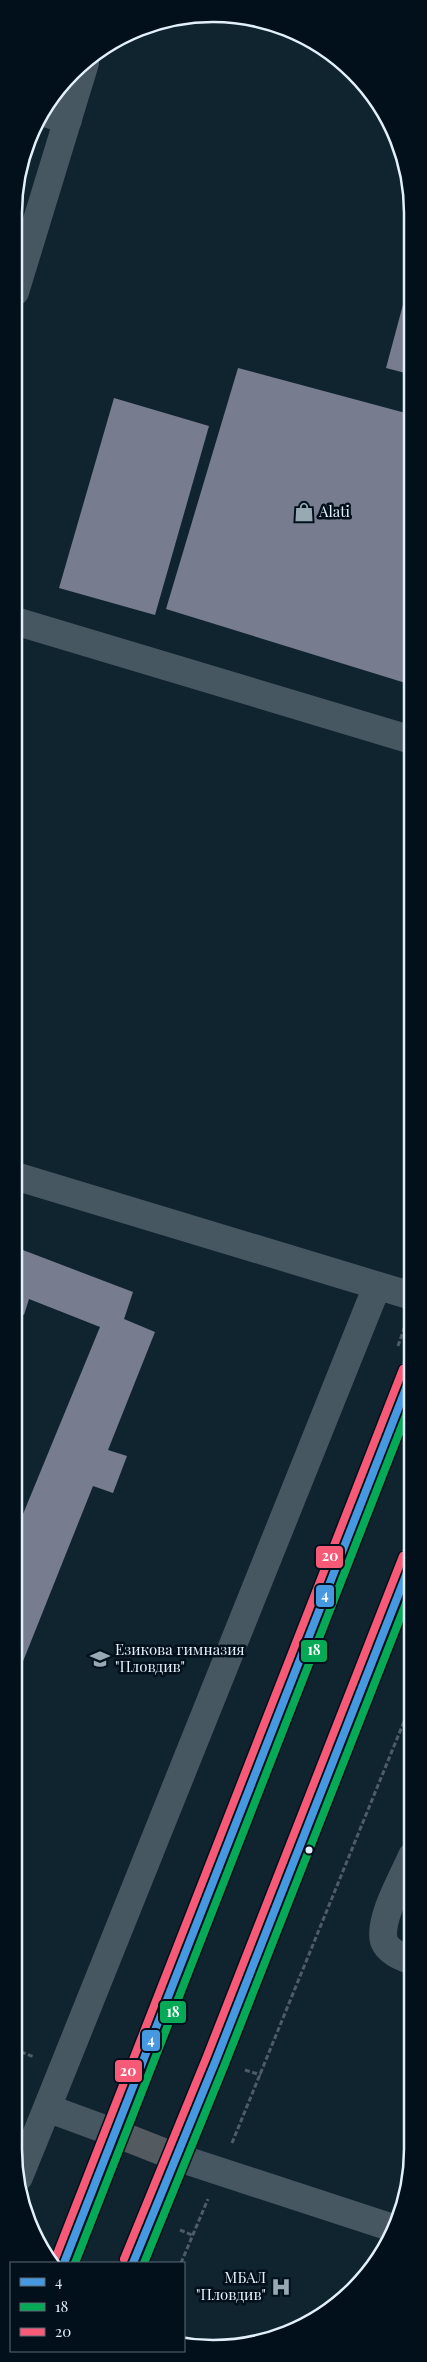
<svg xmlns="http://www.w3.org/2000/svg" width="427" height="2362" viewBox="0 0 427 2362" font-family="'Playfair Display',serif">
<style>
.building{fill:#777c8f}
.lines{fill:none;stroke-linecap:round;stroke-linejoin:round}
.path{stroke:#4e5c66;stroke-width:3;stroke-dasharray:5 2.5;stroke-linecap:butt}
.minor{stroke:#465762;stroke-width:28}
.major{stroke:#535b60;stroke-width:28}
.bus-1-casing{stroke:#01101b;stroke-width:11}
.bus-2-casing{stroke:#01101b;stroke-width:11}
.bus-3-casing{stroke:#01101b;stroke-width:11}
.bus-1{stroke:#4699e1;stroke-width:8}
.bus-2{stroke:#06aa56;stroke-width:8}
.bus-3{stroke:#f75a77;stroke-width:8}
.bus-dot{fill:#e2f0fb;stroke:#01101b;stroke-width:2}
.labels{text-anchor:middle;stroke-width:5;stroke-linejoin:round;paint-order:stroke}
.poi-label{font-size:15px;fill:#e2f0fb;stroke:#01101b;text-anchor:start}
.rim{fill:none;stroke:#e2f0fb;stroke-width:2.5}
.line-badge{stroke:#01101b;stroke-width:2}
.badge-label{font-size:14px;text-anchor:middle;font-weight:bold;fill:#fff}
</style>
<rect width="100%" height="100%" fill="#102430"/>
<!-- building -->
<path class="building" d="M409 185 413 200V203L405 201Z
M412 271H413V375L386 368Z
M238 368 413 415 412 685 166 609Z
M114 398 209 426 155 615 59 588Z
M15 1247 133 1292 124 1319 155 1332 108 1450 127 1456 113 1493 93 1486 14 1684V1536L100 1327 29 1299 24 1315 14 1311Z"/>
<g class="lines">
<!-- path -->
<path class="path" d="M398 1346 405 1326
M14 2049 34 2057
M245 2070 261 2075
M232 2143 412 1702
M180 2230 192 2235
M181 2263 208 2199"/>
<!-- minor -->
<path class="minor" d="M42 112 68 120
M15 292 85 63
M15 621 412 740
M15 1176 412 1296
M412 1961C402 1957 388 1952 384 1941 378 1920 403 1877 412 1856
M47 2108 377 1286
M176 2157 393 2228
M19 2177 47 2108 115 2133"/>
<!-- major -->
<path class="major" d="M115 2133 176 2157
M64 2263 412 1373
M133 2263 216 2060 412 1560"/>
<defs>
<path id="bus-1" d="M64 2263 412 1373
M133 2263 216 2060 412 1560"/>
<path id="bus-2" d="M75 2263 412 1400
M144 2263 225 2064 412 1588"/>
<path id="bus-3" d="M55 2259 403 1369
M124 2259 207 2056 403 1556"/>
</defs>
<!-- bus-1 casing -->
<use href="#bus-1" class="bus-1-casing"/>
<!-- bus-2 casing -->
<use href="#bus-2" class="bus-2-casing"/>
<!-- bus-3 casing -->
<use href="#bus-3" class="bus-3-casing"/>
<!-- bus-1 -->
<use href="#bus-1" class="bus-1"/>
<!-- bus-2 -->
<use href="#bus-2" class="bus-2"/>
<!-- bus-3 -->
<use href="#bus-3" class="bus-3"/>
</g>
<!-- icons -->
<defs>
<symbol id="shop-bare" viewBox="-9 -9 18 18"><path d="M-5-2.5h2.3a2.7 3.5 0 0 1 5.4 0H5L5.5 6h-11ZM-1.5-2.5h3a1.5 2.3 0 0 0-3 0Z" fill="#98a9b4" stroke="#01101b" stroke-width="2.5" paint-order="stroke"/></symbol>
<symbol id="school-bare" viewBox="-9 -9 18 18"><path d="M0-5L7-2L0 1L-7-2ZM-4 1L0 2.5L4 1V4Q0 6-4 4Z" fill="#98a9b4" stroke="#01101b" stroke-width="2.5" paint-order="stroke"/></symbol>
<symbol id="hospital-bare" viewBox="-9 -9 18 18"><path d="M-5-5h3v3.5h4V-5h3V5h-3V1.5h-4V5h-3Z" fill="#98a9b4" stroke="#01101b" stroke-width="2.5" paint-order="stroke"/></symbol>
</defs>
<g fill-rule="evenodd">
<use href="#shop-bare" x="290" y="498" width="28" height="28"/>
<use href="#school-bare" x="86" y="1645" width="28" height="28"/>
<use href="#hospital-bare" x="267" y="2273" width="28" height="28"/>
</g>
<!-- markers -->
<circle class="bus-dot" cx="309" cy="1850" r="4.5"/>
<g class="labels">
<!-- poi labels -->
<g class="poi-label">
<text x="319" y="517">Alati</text>
<text x="115" y="1655">Езикова гимназия<tspan x="115" dy="17">"Пловдив"</tspan></text>
<text x="266" y="2283" text-anchor="end">МБАЛ<tspan x="266" dy="17">"Пловдив"</tspan></text>
</g>
</g>
<!-- crop -->
<path d="M0 0H427V2362H0ZM213 22H213A191 191 0 0 1 404 213V2149A191 191 0 0 1 213 2340H213A191 191 0 0 1 22 2149V213A191 191 0 0 1 213 22Z" fill="#01101b" fill-rule="evenodd"/>
<path class="rim" d="M213 22H213A191 191 0 0 1 404 213V2149A191 191 0 0 1 213 2340H213A191 191 0 0 1 22 2149V213A191 191 0 0 1 213 22Z"/>
<g class="line-badge">
<rect x="315" y="1545" width="29" height="24" rx="5" fill="#f75a77"/>
<rect x="315" y="1584" width="20" height="24" rx="5" fill="#4699e1"/>
<rect x="300" y="1639" width="28" height="24" rx="5" fill="#06aa56"/>
<rect x="159" y="2000" width="28" height="24" rx="5" fill="#06aa56"/>
<rect x="141" y="2029" width="20" height="23" rx="5" fill="#4699e1"/>
<rect x="114" y="2059" width="29" height="24" rx="5" fill="#f75a77"/>
</g>
<g class="badge-label">
<text x="330" y="1561">20</text>
<text x="325" y="1600">4</text>
<text x="314" y="1655">18</text>
<text x="173" y="2017">18</text>
<text x="151" y="2045">4</text>
<text x="128" y="2076">20</text>
</g>
<!-- legend -->
<rect x="10" y="2262" width="175" height="90" fill="#01101b" stroke="#5b6a75"/>
<rect x="20" y="2278" width="25" height="8" fill="#4699e1" stroke="#5b6a75"/>
<text x="55" y="2287" font-size="15" fill="#e2f0fb">4</text>
<rect x="20" y="2303" width="25" height="8" fill="#06aa56" stroke="#5b6a75"/>
<text x="55" y="2312" font-size="15" fill="#e2f0fb">18</text>
<rect x="20" y="2328" width="25" height="8" fill="#f75a77" stroke="#5b6a75"/>
<text x="55" y="2337" font-size="15" fill="#e2f0fb">20</text>
</svg>
